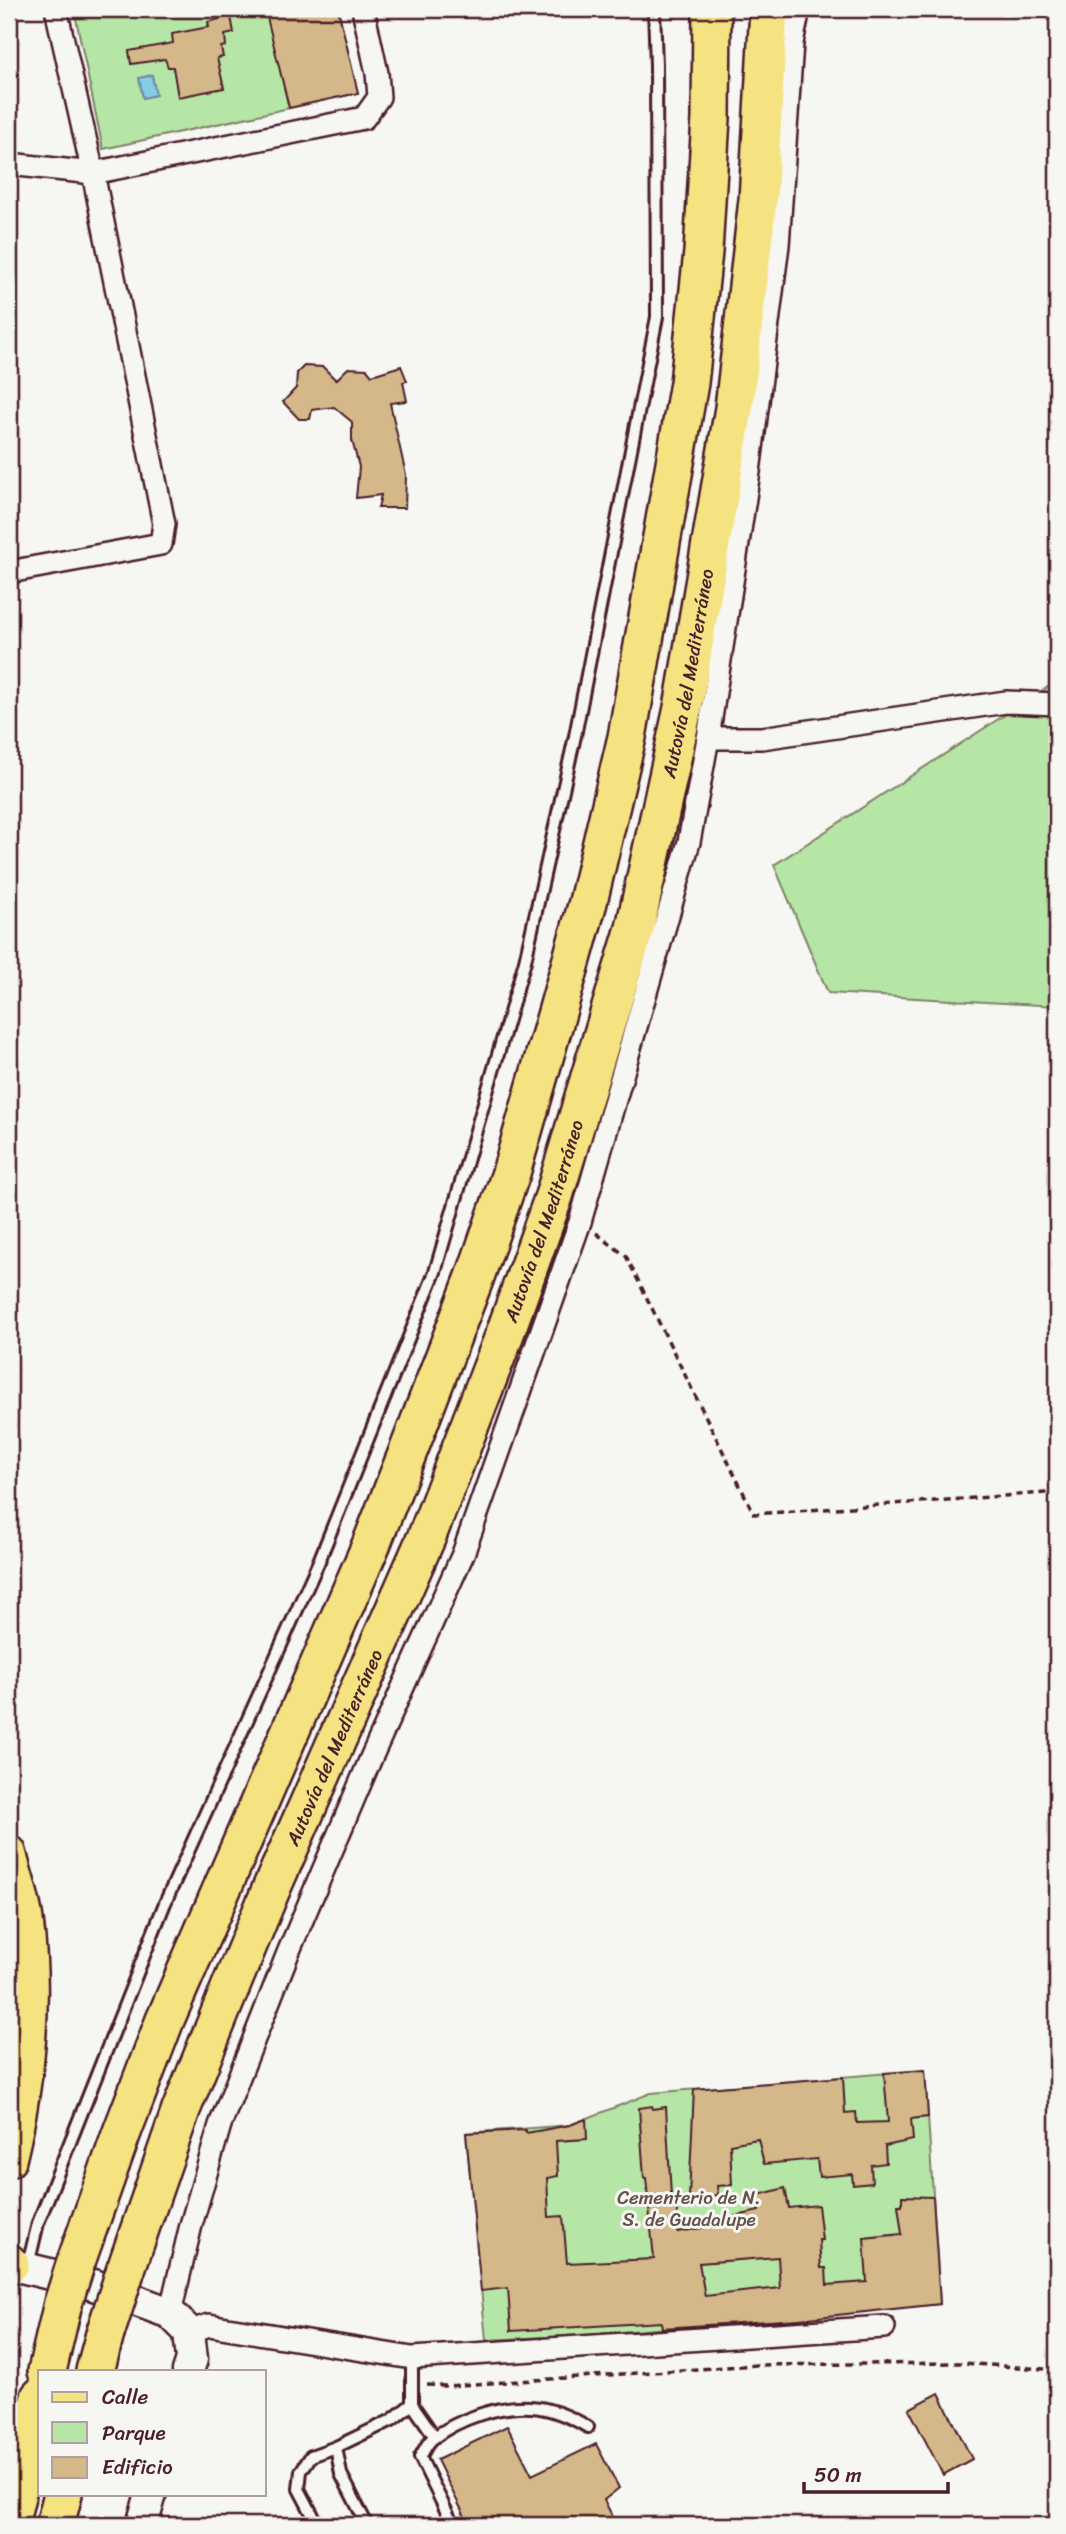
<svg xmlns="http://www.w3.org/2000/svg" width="1066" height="2534" viewBox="0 0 1066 2534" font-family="Sriracha,sans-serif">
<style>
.green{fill:#b6e6a6;stroke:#808268;stroke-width:2}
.water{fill:#86cce7;stroke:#6e879c;stroke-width:2}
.building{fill:#d4b889;stroke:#4a1f2b;stroke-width:2;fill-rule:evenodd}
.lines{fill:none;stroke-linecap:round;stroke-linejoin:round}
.lane-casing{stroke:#4a1f2b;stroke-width:16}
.street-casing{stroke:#4a1f2b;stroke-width:26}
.secondary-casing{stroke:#4a1f2b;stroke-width:35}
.primary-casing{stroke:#4a1f2b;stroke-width:38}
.highway-casing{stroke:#4a1f2b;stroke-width:42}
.path{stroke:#4a1f2b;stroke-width:3.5;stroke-dasharray:7 5;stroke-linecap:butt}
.lane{stroke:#f6f6f2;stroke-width:10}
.street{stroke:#f6f6f2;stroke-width:21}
.secondary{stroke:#f6f6f2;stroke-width:30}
.primary{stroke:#f5e382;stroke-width:33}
.highway{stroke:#f5e382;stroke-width:37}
.highway-bridge-casing{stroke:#4a1f2b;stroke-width:42;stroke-linecap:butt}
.highway-bridge{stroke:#f5e382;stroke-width:37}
.labels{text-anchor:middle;stroke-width:6;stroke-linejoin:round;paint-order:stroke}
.street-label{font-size:19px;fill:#4a1f2b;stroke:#f6f6f2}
.park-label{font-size:19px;fill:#65514a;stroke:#f6f6f2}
</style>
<rect width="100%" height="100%" fill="#f6f6f2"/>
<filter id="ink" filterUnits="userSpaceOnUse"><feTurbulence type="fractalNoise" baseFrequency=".0143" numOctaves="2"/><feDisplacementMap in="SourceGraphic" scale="14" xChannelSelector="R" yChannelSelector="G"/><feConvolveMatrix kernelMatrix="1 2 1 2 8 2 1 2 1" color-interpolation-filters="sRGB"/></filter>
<g filter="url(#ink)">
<!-- green -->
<path class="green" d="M74 9H338L358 93 103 149Z
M1057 681V1006L828 993 774 865Z
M925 2070 940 2304 587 2335 486 2340 466 2133 570 2125 651 2093Z"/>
<!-- water -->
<path class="water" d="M152 75 156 95 143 98 139 78Z"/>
<!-- building -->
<path class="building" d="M265 9H338L358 93 289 108Z
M231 16 234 33 225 35 226 46 221 47 223 57 217 58 224 88 178 97 173 67H168L165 59 131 64 129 51 173 43 172 34 209 27 208 22Z
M304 366 323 367 336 380 348 368 367 369 372 375 401 366 407 381 403 382 407 401 390 403 406 475 405 508H378L381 495 356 498 359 467 352 440V422L334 407 312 410 310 419H299L283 402 296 388 297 373Z
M925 2070 928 2117 911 2119 913 2140 885 2146 886 2163 871 2165 872 2183 853 2185 852 2174 819 2177 817 2159 764 2164 758 2139 730 2144 732 2185 717 2186 718 2195 689 2198 694 2089 843 2077 845 2113 856 2112 857 2123 888 2122 884 2073Z
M652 2106 653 2109 666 2107 671 2196H676L678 2232 713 2226 712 2218 727 2216 728 2218 759 2211 758 2195 785 2188 789 2208 818 2205 822 2240H819L821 2268H826L827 2285 867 2282 864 2238 902 2234 898 2205H902V2196L933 2197 940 2304 799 2319 662 2328 661 2322 511 2331 508 2288 481 2291 466 2133 526 2130V2133L570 2125 586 2119 587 2139 556 2141 558 2176 547 2178 549 2217 563 2216 567 2263 654 2259 646 2178H644L639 2108ZM778 2257 780 2288 705 2296 699 2263Z
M939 2393 972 2459 943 2475 909 2409Z
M507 2426 532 2475 596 2444 619 2488 604 2500 617 2525H469L437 2460Z"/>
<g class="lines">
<defs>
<path id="lane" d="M28 2265 38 2223 165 1903 319 1561 435 1272 525 961 575 736 657 317 656 65 654 9
M412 2404 435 2437
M336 2447 341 2474 367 2525
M318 2525 299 2489 301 2471 311 2456 336 2447 392 2420 412 2404V2358
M453 2525 420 2457C424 2451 427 2443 432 2439 458 2419 498 2405 531 2407 550 2408 571 2417 588 2427"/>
<path id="street" d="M9 164 93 173 364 118 379 97 377 73 363 9
M9 572 161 544 164 524 93 173 56 9
M708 738H762L1006 702 1057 704
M170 2313 191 2225 220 2125 288 1953 371 1758 463 1554 580 1222 689 842 708 738 749 472 778 245 792 43 799 9
M189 2332 209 2325 412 2358 884 2327"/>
<path id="secondary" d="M9 2264 94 2285 170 2313 189 2332 192 2359 188 2371
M142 2525 151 2494"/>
<path id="primary" d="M9 1852C14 1874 23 1897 26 1920 36 2000 28 2082 9 2160
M9 2261 12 2264"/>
<g id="highway">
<path d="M77 2259 122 2132 165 2020 371 1545 411 1444 475 1277 511 1173 558 1009 588 902 627 737 689 383 703 252 711 118 712 9"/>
<path id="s1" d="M125 2272 181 2110 229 1991 272 1887 427 1536 503 1339 554 1196 635 928 683 708 734 408 758 200 769 9"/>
<path d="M47 2371 63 2303"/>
<path d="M95 2371 105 2334"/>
<path d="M9 2525 40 2397"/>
<path d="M55 2525 63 2494"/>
</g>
</defs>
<!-- lane casing -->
<use href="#lane" class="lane-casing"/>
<!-- street casing -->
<use href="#street" class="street-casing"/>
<!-- secondary casing -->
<use href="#secondary" class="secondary-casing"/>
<!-- primary casing -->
<use href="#primary" class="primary-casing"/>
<!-- highway casing -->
<use href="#highway" class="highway-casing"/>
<!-- path -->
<path class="path" d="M596 1233 626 1256 754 1514 1045 1493 1057 1484
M427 2385 446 2386 756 2365 962 2363 1057 2370"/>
<!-- lane -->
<use href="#lane" class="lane"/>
<!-- street -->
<use href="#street" class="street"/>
<!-- secondary -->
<use href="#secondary" class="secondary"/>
<!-- primary -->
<use href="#primary" class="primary"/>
<!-- highway -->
<use href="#highway" class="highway"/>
<defs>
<path id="highway-bridge" d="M63 2303 77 2259
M105 2334 125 2272"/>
</defs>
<!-- highway-bridge casing -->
<use href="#highway-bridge" class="highway-bridge-casing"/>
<!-- highway-bridge -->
<use href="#highway-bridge" class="highway-bridge"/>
</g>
</g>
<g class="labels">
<!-- street labels -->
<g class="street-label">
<text dy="7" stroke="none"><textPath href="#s1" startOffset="1699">Autovía del Mediterráneo</textPath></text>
<text dy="7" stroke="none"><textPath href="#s1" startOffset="1132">Autovía del Mediterráneo</textPath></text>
<text dy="7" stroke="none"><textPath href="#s1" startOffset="565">Autovía del Mediterráneo</textPath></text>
</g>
<!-- park labels -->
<g class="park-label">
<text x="689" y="2204">Cementerio de N.<tspan x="689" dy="22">S. de Guadalupe</tspan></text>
</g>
</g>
<!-- margin -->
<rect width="1066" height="2534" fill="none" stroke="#f6f6f2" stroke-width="35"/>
<rect x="18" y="18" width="1031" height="2499" fill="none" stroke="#4a1f2b" stroke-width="2.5" filter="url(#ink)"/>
<!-- legend -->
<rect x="38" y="2370" width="228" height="126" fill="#f6f6f2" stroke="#b1a0a2" stroke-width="2"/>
<rect x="52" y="2392" width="35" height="10" fill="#f5e382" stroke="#b1a0a2" stroke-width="2"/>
<text x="102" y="2404" font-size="21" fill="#4a1f2b">Calle</text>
<rect x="52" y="2422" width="35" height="21" fill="#b6e6a6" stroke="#b1a0a2" stroke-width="2"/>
<text x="102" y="2440" font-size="21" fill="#4a1f2b">Parque</text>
<rect x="52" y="2457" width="35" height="21" fill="#d4b889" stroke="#b1a0a2" stroke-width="2"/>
<text x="102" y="2474" font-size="21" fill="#4a1f2b">Edificio</text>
<!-- scale -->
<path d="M804 2482v10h144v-10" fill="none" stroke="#4a1f2b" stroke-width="3.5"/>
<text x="814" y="2482" font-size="21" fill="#4a1f2b" stroke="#f6f6f2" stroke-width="5" paint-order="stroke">50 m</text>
</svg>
